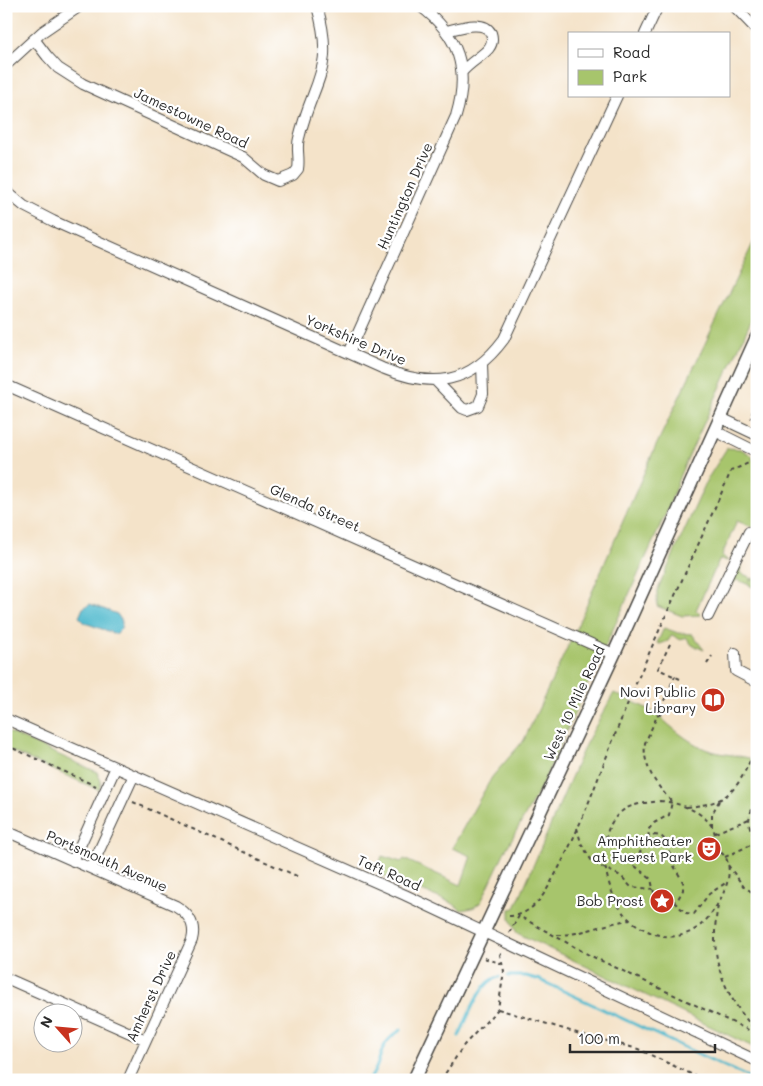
<svg xmlns="http://www.w3.org/2000/svg" width="763" height="1086" viewBox="0 0 763 1086" font-family="Mali,sans-serif">
<style>
.green{fill:#a7c56c;stroke:#69784c}
.water{fill:#50b9cd;stroke:#3e727c}
.lines{fill:none;stroke-linecap:round;stroke-linejoin:round}
.stream{stroke:#50b9cd;stroke-width:3}
.minor-casing{stroke:#494743;stroke-width:12}
.major-casing{stroke:#494743;stroke-width:15}
.path{stroke:#494743;stroke-width:2;stroke-dasharray:4 4;stroke-linecap:butt}
.minor{stroke:#fff;stroke-width:10}
.major{stroke:#fff;stroke-width:12}
.labels{text-anchor:middle;stroke-width:4.5;stroke-linejoin:round;paint-order:stroke}
.street-label{font-size:14px;fill:#2b2b2b;stroke:#fff}
.poi-label{font-size:14px;fill:#2b2b2b;stroke:#fff;text-anchor:end}
</style>
<rect width="100%" height="100%" fill="#fff"/>
<filter id="ink" filterUnits="userSpaceOnUse"><feTurbulence type="fractalNoise" baseFrequency=".02" numOctaves="2"/><feDisplacementMap in="SourceGraphic" scale="10" xChannelSelector="R" yChannelSelector="G"/><feConvolveMatrix kernelMatrix="1 2 1 2 8 2 1 2 1" color-interpolation-filters="sRGB"/></filter>
<filter id="wash" filterUnits="userSpaceOnUse"><feTurbulence type="fractalNoise" baseFrequency=".0096" numOctaves="4" result="noise"/><feDisplacementMap in="SourceGraphic" scale="20" xChannelSelector="R" yChannelSelector="G"/><feGaussianBlur stdDeviation="1.12" result="paint"/><feColorMatrix in="noise" values="0 0 0 0 0 0 0 0 0 0 0 0 0 0 0 0 0 1.4 0 .05"/><feComposite in="paint" operator="in"/></filter>
<g filter="url(#wash)">
<rect width="100%" height="100%" fill="#f4e3c9"/>
<!-- green -->
<path class="green" d="M757 235V308L680 475 668 509 541 787 504 853 481 902 473 908 461 910 452 903 383 876 378 868 382 856 401 862 404 859 461 885 471 856 452 848 492 777 524 740 575 631 654 450Z
M727 448 741 449 753 456 752 459 757 462V529L737 521 722 555 728 561 720 559 696 610 701 615 682 616 657 606V591L708 478Z
M741 565 740 573 750 577V581L752 578 757 580 756 589 749 585V583L747 584 737 580 732 585 736 570Z
M664 628 678 633 692 634 704 650 692 645 686 637 681 640 672 635 668 641 660 644 657 643Z
M614 693C625 699 650 708 659 716 672 728 687 741 705 749 723 756 742 754 757 761V1049L517 933 510 919V909L515 908 585 745Z
M6 731 97 772 101 781 99 790 6 749Z"/>
<!-- water -->
<path class="water" d="M90 604 117 614 122 621 121 629 116 634 85 623 79 617 83 608Z"/>
<g class="lines">
<!-- stream -->
<path class="stream" d="M508 976H526L540 980 754 1080
M459 1036C467 1020 480 980 499 977
M369 1080C384 1062 375 1045 401 1030"/>
</g>
</g>
<g filter="url(#ink)">
<g class="lines">
<defs>
<path id="minor" d="M734 6 757 30
M446 31C459 28 484 19 491 33 493 39 492 44 489 48 484 55 469 63 462 72
M645 34 658 6
M34 39 47 56 58 68 83 84 243 157 264 175 278 181 293 175 298 169C300 158 296 148 299 138 313 79 336 72 317 6
M6 65 42 32 80 6
M6 191 24 206 53 221 382 368C433 389 470 385 504 339L617 96
M349 353 456 116C470 70 459 35 420 6
M436 381 462 408 467 410 478 406 483 394 482 363
M6 385 614 654
M721 418 757 435
M715 431 757 452
M708 616 749 532 757 535
M735 653 736 671 757 682
M6 719 405 895 757 1061
M6 831 176 906C189 914 196 925 192 940L128 1080
M73 861 115 769
M91 868 133 777
M6 978 146 1040"/>
<path id="major" d="M414 1080 614 654 757 337"/>
</defs>
<!-- minor casing -->
<use href="#minor" class="minor-casing"/>
<!-- major casing -->
<use href="#major" class="major-casing"/>
<!-- path -->
<path class="path" d="M757 403 750 417 757 421
M670 644 658 669 680 679
M707 664 712 656
M658 714 664 713
M6 745 96 786
M660 801C678 802 707 812 714 831 716 836 714 841 716 846 718 851 723 853 726 858 734 875 723 897 713 911 696 937 669 944 642 928 635 924 629 920 624 914 604 888 591 827 627 808 637 803 649 803 660 801Z
M133 802 299 877
M757 803C746 814 747 829 757 839
M687 807C734 803 738 786 757 746
M712 827V814L719 801
M577 828 581 843 593 863 621 876 631 887 653 889
M715 833 749 819
M654 835 661 836 665 840 674 866 683 882V890L678 899 663 908 656 902 651 879 635 866 644 842Z
M649 837 648 830 654 823 669 815 672 802C657 786 642 766 645 743L675 676
M725 857 757 842
M728 865 744 887 757 895
M674 902 686 913 694 914 709 894 727 882
M718 906C708 957 723 994 757 1032
M509 916C529 916 542 899 551 882 581 830 600 771 623 715 656 633 696 552 731 471L753 461
M509 933 519 916 589 955 757 1034
M557 935C582 935 605 923 630 920
M484 958 503 964
M498 1009 580 1034 638 1049 704 1080
M441 1080 464 1045 498 1009 504 971 500 955 502 951"/>
<!-- minor -->
<use href="#minor" class="minor"/>
<!-- major -->
<use href="#major" class="major"/>
</g>
</g>
<!-- icons -->
<defs>
<symbol id="library-disc" viewBox="-11 -11 22 22"><circle r="9.5" fill="#c8321e" stroke="#fff"/><path d="M-6-4Q-3-5.5-.7-3.5V5Q-3 3-6 4ZM6-4Q3-5.5 .7-3.5V5Q3 3 6 4Z" fill="#fff"/></symbol>
<symbol id="theatre-disc" viewBox="-11 -11 22 22"><circle r="9.5" fill="#c8321e" stroke="#fff"/><path d="M-5-5.5Q0-4 5-5.5V0Q5 5 0 6Q-5 5-5 0ZM-3.3-2.5H-1v1.5H-3.3ZM1-2.5H3.3v1.5H1ZM-2.8 1Q0 5.5 2.8 1Z" fill="#fff"/></symbol>
<symbol id="sight-disc" viewBox="-11 -11 22 22"><circle r="9.5" fill="#c8321e" stroke="#fff"/><path d="M0-6L1.8-2.2L6-1.7L2.9 1.2L3.7 5.4L0 3.3L-3.7 5.4L-2.9 1.2L-6-1.7L-1.8-2.2Z" fill="#fff"/></symbol>
</defs>
<g fill-rule="evenodd">
<use href="#library-disc" x="699" y="686" width="28" height="28"/>
<use href="#theatre-disc" x="695" y="835" width="28" height="28"/>
<use href="#sight-disc" x="648" y="887" width="28" height="28"/>
</g>
<g class="labels">
<!-- street labels -->
<g class="street-label">
<text transform="translate(191 118) rotate(25)" y="5">Jamestowne Road</text>
<text transform="translate(405 196) rotate(-66)" y="5">Huntington Drive</text>
<text transform="translate(356 340) rotate(23)" y="5">Yorkshire Drive</text>
<text transform="translate(315 508) rotate(24)" y="5">Glenda Street</text>
<text transform="translate(574 703) rotate(-65)" y="5">West 10 Mile Road</text>
<text transform="translate(107 861) rotate(24)" y="5">Portsmouth Avenue</text>
<text transform="translate(389 873) rotate(24)" y="5">Taft Road</text>
<text transform="translate(151 996) rotate(-65)" y="5">Amherst Drive</text>
</g>
<!-- poi labels -->
<g class="poi-label">
<text x="696" y="697">Novi Public<tspan x="696" dy="16">Library</tspan></text>
<text x="692" y="846">Amphitheater<tspan x="692" dy="16">at Fuerst Park</tspan></text>
<text x="644" y="906">Bob Prost</text>
</g>
</g>
<!-- margin -->
<rect width="763" height="1086" fill="none" stroke="#fff" stroke-width="25"/>
<!-- legend -->
<rect x="568" y="32" width="162" height="65" fill="#ffffff" stroke="#aaaaaa"/>
<rect x="578" y="49" width="25" height="8" fill="#ffffff" stroke="#aaaaaa"/>
<text x="613" y="58" font-size="15" fill="#2b2b2b">Road</text>
<rect x="578" y="70" width="25" height="15" fill="#a7c56c" stroke="#aaaaaa"/>
<text x="613" y="82" font-size="15" fill="#2b2b2b">Park</text>
<!-- north arrow -->
<g transform="translate(58 1028) rotate(297)"><circle r="24" fill="#ffffff" stroke="#aaaaaa"/>
<path d="M0-4L9 19L0 12L-9 19Z" fill="#c8321e"/>
<text y="-8" font-size="14" font-weight="bold" text-anchor="middle" fill="#2b2b2b">N</text>
</g>
<!-- scale -->
<path d="M570 1044v8h145v-8" fill="none" stroke="#2b2b2b" stroke-width="2.5"/>
<text x="578" y="1044" font-size="15" fill="#2b2b2b" stroke="#ffffff" stroke-width="4" paint-order="stroke">100 m</text>
</svg>
